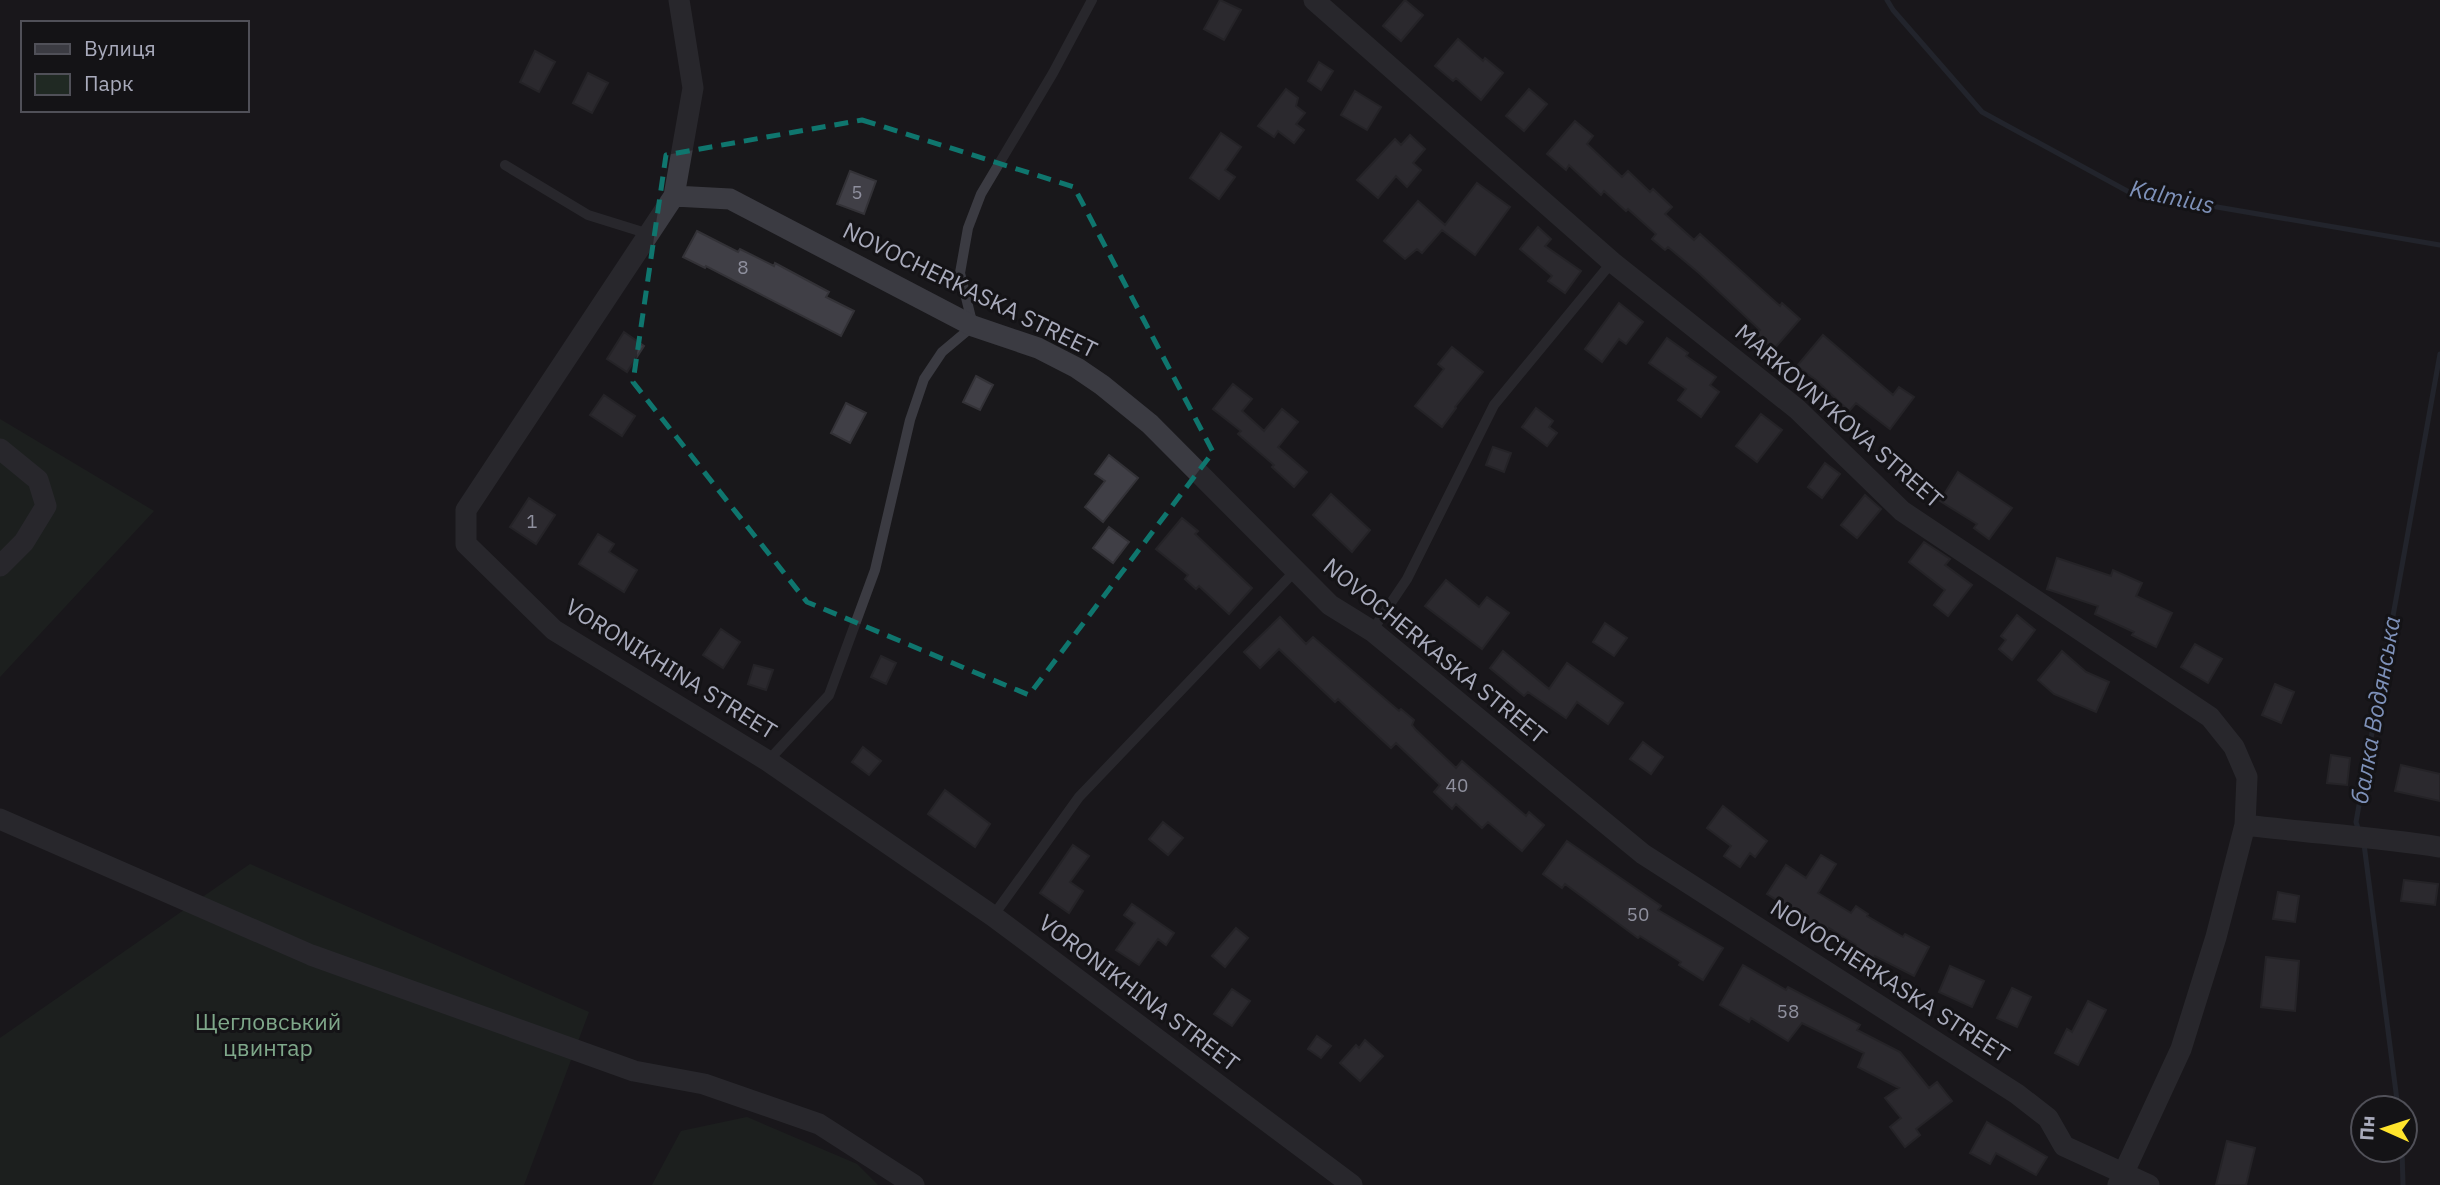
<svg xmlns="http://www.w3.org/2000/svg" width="2440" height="1185" viewBox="0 0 2440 1185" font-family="'IBM Plex Sans',sans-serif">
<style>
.green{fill:#202923}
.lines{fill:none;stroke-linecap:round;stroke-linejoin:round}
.stream{stroke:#2d3440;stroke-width:5}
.building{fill:#403f46;stroke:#333237;stroke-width:2}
.lane{stroke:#3b3b42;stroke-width:10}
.street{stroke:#3b3b42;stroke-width:21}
.marked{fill:none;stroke:#0f766e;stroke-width:5;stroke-dasharray:14 9;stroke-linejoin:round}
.labels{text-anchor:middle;stroke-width:6;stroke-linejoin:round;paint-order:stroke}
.number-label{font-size:19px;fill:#8f909e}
.street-label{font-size:23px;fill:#a9abbc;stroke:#141316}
.park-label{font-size:23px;fill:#7fa88a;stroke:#141316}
.water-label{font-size:24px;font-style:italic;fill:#7e91b9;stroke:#141316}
</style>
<rect width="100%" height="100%" fill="#19181b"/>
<!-- green -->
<path class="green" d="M0 419 154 511 0 677Z
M250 864 589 1012 524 1185H0V1038Z
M747 1117 857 1164 878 1185H652L681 1131Z"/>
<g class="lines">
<!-- stream -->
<path class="stream" d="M1887 0 1893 10 1982 112 2129 192 2440 245
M2359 832 2356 822 2440 354
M2364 844 2398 1108
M2402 1150 2403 1185"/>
</g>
<!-- building -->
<path class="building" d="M1220 0 1241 10 1224 40 1204 29Z
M1405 0 1423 15 1401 41 1383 26Z
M1458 39 1483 61 1485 58 1503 73 1481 100 1456 78 1453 81 1435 66Z
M535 51 555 62 539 92 520 82Z
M1319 62 1333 71 1321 90 1308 81Z
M588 73 608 83 592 113 573 103Z
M1286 89 1298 98 1296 106 1305 113 1296 124 1304 130 1294 143 1278 131 1274 137 1258 126Z
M1529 89 1547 104 1524 131 1506 116Z
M1355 91 1381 107 1367 130 1341 115Z
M1575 121 1593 136 1587 144 1622 177 1628 171 1650 192 1653 189 1672 207 1665 214 1694 240 1700 234 1780 306 1782 303 1800 319 1773 350 1756 334 1760 330 1699 273 1668 247 1665 250 1652 239 1656 234 1628 209 1626 211 1604 191 1601 195 1569 165 1566 170 1547 154Z
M1221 133 1241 147 1225 170 1235 177 1219 199 1190 178Z
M1410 135 1425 149 1413 163 1421 170 1407 187 1396 176 1378 198 1357 180 1395 139 1401 145Z
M850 171 876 181 864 214 837 204Z
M1477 183 1510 207 1475 255 1442 230 1422 253 1417 249 1405 259 1384 241 1418 201 1445 225Z
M1538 227 1551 239 1545 246 1581 271 1565 293 1548 281 1552 276 1520 249Z
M697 231 738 252 740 249 774 266 775 263 829 292 826 297 854 311 841 336 706 266 705 268 683 257Z
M1619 303 1643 322 1626 344 1619 339 1602 362 1585 349Z
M624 332 644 346 627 372 607 359Z
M1823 335 1893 395 1899 387 1914 397 1890 429 1856 403 1849 411 1816 380 1797 366Z
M1667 338 1688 353 1686 356 1716 377 1710 385 1719 392 1701 417 1678 400 1686 389 1649 363Z
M1452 347 1483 372 1455 407 1456 408 1442 427 1415 406 1444 369 1438 364Z
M976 376 993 385 980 410 963 402Z
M1233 384 1252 399 1242 411 1264 431 1282 409 1298 422 1278 447 1307 472 1294 487 1272 467 1274 465 1238 434 1241 431 1213 409Z
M604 395 635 416 622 436 590 415Z
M846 403 866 413 850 443 831 433Z
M1536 408 1553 421 1549 427 1557 433 1547 446 1522 427Z
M1761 414 1782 430 1757 462 1736 446Z
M1493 447 1511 453 1504 472 1486 465Z
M1109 455 1138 478 1103 522 1085 507 1105 481 1095 474Z
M1825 463 1840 474 1822 498 1808 487Z
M1958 472 2012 508 1989 539 1974 528 1977 524 1940 501Z
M1331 494 1370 530 1352 552 1313 515Z
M1865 495 1881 509 1857 538 1841 525Z
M529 498 555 515 536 544 510 527Z
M1182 518 1198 531 1195 534 1252 588 1229 614 1199 586 1196 589 1185 579 1188 575 1156 549Z
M1109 527 1129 542 1113 563 1093 548Z
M598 534 614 544 609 552 637 570 624 592 579 564Z
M1924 542 1950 559 1945 565 1972 585 1948 616 1934 605 1945 590 1909 562Z
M2057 558 2111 576 2113 570 2142 583 2136 596 2172 613 2156 647 2132 635 2134 632 2095 614 2098 606 2047 589Z
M1446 580 1479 607 1487 597 1509 613 1482 649 1425 606Z
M2017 615 2035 630 2012 660 1999 649 2006 640 2001 636Z
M1280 617 1306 644 1313 637 1399 711 1401 709 1414 720 1412 725 1416 730 1456 768 1462 761 1526 816 1529 812 1544 825 1522 851 1488 822 1482 828 1456 804 1452 809 1434 792 1440 785 1396 743 1391 748 1338 699 1335 702 1279 649 1260 668 1244 652Z
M1605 623 1627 638 1614 656 1593 642Z
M721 629 740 642 723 668 703 655Z
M2195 644 2222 659 2208 683 2181 667Z
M1503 651 1549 689 1567 663 1623 703 1608 724 1577 702 1566 718 1528 692 1524 696 1490 668Z
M2062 651 2086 672 2109 682 2096 712 2054 694 2038 680Z
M881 656 896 663 886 684 871 677Z
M754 665 773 670 766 690 748 684Z
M2275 684 2294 692 2281 723 2262 715Z
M1643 742 1663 757 1651 774 1630 759Z
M863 747 881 761 869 775 852 762Z
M2331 755 2350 758 2347 785 2327 783Z
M2401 765 2440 774V801L2395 791Z
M945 790 990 824 975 847 928 814Z
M1723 806 1767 841 1755 857 1750 853 1740 867 1724 856 1731 846 1707 828Z
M1163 822 1183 838 1168 855 1149 839Z
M1567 841 1661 906 1658 910 1723 948 1703 980 1679 965 1681 962 1640 936 1638 938 1565 884 1562 888 1543 874Z
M1073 845 1089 856 1070 882 1083 891 1069 913 1040 893Z
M1821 855 1836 864 1818 893 1851 913 1856 906 1868 914 1867 916 1903 937 1905 934 1929 947 1914 976 1875 956 1871 963 1852 952 1856 945 1829 928 1827 932 1767 894 1786 865 1806 878Z
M2404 880 2438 884 2435 905 2401 901Z
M2278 892 2299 896 2295 922 2273 919Z
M1132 904 1174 933 1166 945 1158 939 1139 965 1116 950 1135 923 1124 915Z
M1236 928 1248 938 1225 967 1212 956Z
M2266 957 2299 961 2295 1011 2261 1007Z
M1743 965 1786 990 1788 987 1860 1025 1857 1030 1900 1052 1929 1088 1937 1082 1952 1101 1916 1129 1920 1135 1905 1147 1890 1127 1901 1118 1885 1098 1899 1088 1858 1067 1864 1053 1802 1023 1788 1041 1751 1018 1749 1022 1720 1005Z
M1950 966 1984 981 1972 1007 1939 992Z
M2012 988 2031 997 2017 1027 1997 1018Z
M1232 989 1250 1001 1232 1026 1214 1014Z
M2088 1001 2106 1010 2078 1065 2055 1053 2067 1029 2072 1032Z
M1317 1036 1331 1046 1321 1058 1308 1049Z
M1365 1040 1383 1056 1360 1081 1340 1063 1356 1045 1359 1048Z
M1987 1122 2047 1157 2036 1175 1996 1153 1990 1164 1970 1153Z
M2227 1141 2255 1148 2246 1185H2216Z"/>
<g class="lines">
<!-- lane -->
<path class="lane" d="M505 165 588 215 649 234
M1372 631 1407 579 1494 405 1612 262
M768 761 829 695 875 570 910 420 924 379 942 352 973 326 960 273 968 228 981 194 1053 73 1092 0
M993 916 1079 797 1295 571"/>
<!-- street -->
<path class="street" d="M679 0 693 88 674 196 466 510V544L554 630 768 761 993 916 1352 1185
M1314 0 1612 262 1797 409 1902 511 2210 717 2234 747 2247 777 2245 825C2310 833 2375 837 2440 847
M674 196 730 199 973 326 1038 348 1077 368 1102 385 1150 424 1330 605 1372 631 1643 854 2017 1094 2048 1118 2064 1146 2149 1185
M0 449 38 480 46 506 24 542 0 566
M0 819 311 955 634 1071 704 1084 819 1124 914 1185
M2118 1185 2181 1049 2216 937 2245 825"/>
</g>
<!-- marked area -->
<path d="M0 0H2440V1185H0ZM862 120 1074 187 1213 452 1029 695 807 602 633 382 666 155Z" fill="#19181b" fill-opacity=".55" fill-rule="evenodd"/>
<path class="marked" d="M862 120 1074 187 1213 452 1029 695 807 602 633 382 666 155Z"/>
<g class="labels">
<!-- number labels -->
<g class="number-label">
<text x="857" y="199">5</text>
<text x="743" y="274">8</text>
<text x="532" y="528">1</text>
<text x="1457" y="792">40</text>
<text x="1638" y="921">50</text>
<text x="1788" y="1018">58</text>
</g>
<!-- street labels -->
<g class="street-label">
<text transform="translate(970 290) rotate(26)" y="8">NOVOCHERKASKA STREET</text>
<text transform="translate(1839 416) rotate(41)" y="8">MARKOVNYKOVA STREET</text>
<text transform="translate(1435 651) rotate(39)" y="8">NOVOCHERKASKA STREET</text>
<text transform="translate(671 669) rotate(32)" y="8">VORONIKHINA STREET</text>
<text transform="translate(1890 981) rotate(33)" y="8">NOVOCHERKASKA STREET</text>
<text transform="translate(1139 993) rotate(37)" y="8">VORONIKHINA STREET</text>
</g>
<!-- park labels -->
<g class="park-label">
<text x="268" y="1030">Щегловський<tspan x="268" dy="26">цвинтар</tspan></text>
</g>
<!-- water labels -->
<g class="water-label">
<text transform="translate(2172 197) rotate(12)" y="8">Kalmius</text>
<text transform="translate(2376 710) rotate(-80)" y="8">балка Водянська</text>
</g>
</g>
<!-- legend -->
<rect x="21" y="21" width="228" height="91" fill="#141316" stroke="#505058" stroke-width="2"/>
<rect x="35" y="44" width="35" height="10" fill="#3b3b42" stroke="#505058" stroke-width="2"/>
<text x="84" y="56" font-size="21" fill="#a9abbc">Вулиця</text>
<rect x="35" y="74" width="35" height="21" fill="#202923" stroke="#505058" stroke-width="2"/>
<text x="84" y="91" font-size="21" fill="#a9abbc">Парк</text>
<!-- north arrow -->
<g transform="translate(2384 1129) rotate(273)"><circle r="33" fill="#141316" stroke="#505058" stroke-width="2"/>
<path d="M0-5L12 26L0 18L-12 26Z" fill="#ffe42c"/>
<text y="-10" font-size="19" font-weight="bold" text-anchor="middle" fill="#a9abbc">Пн</text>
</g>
</svg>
